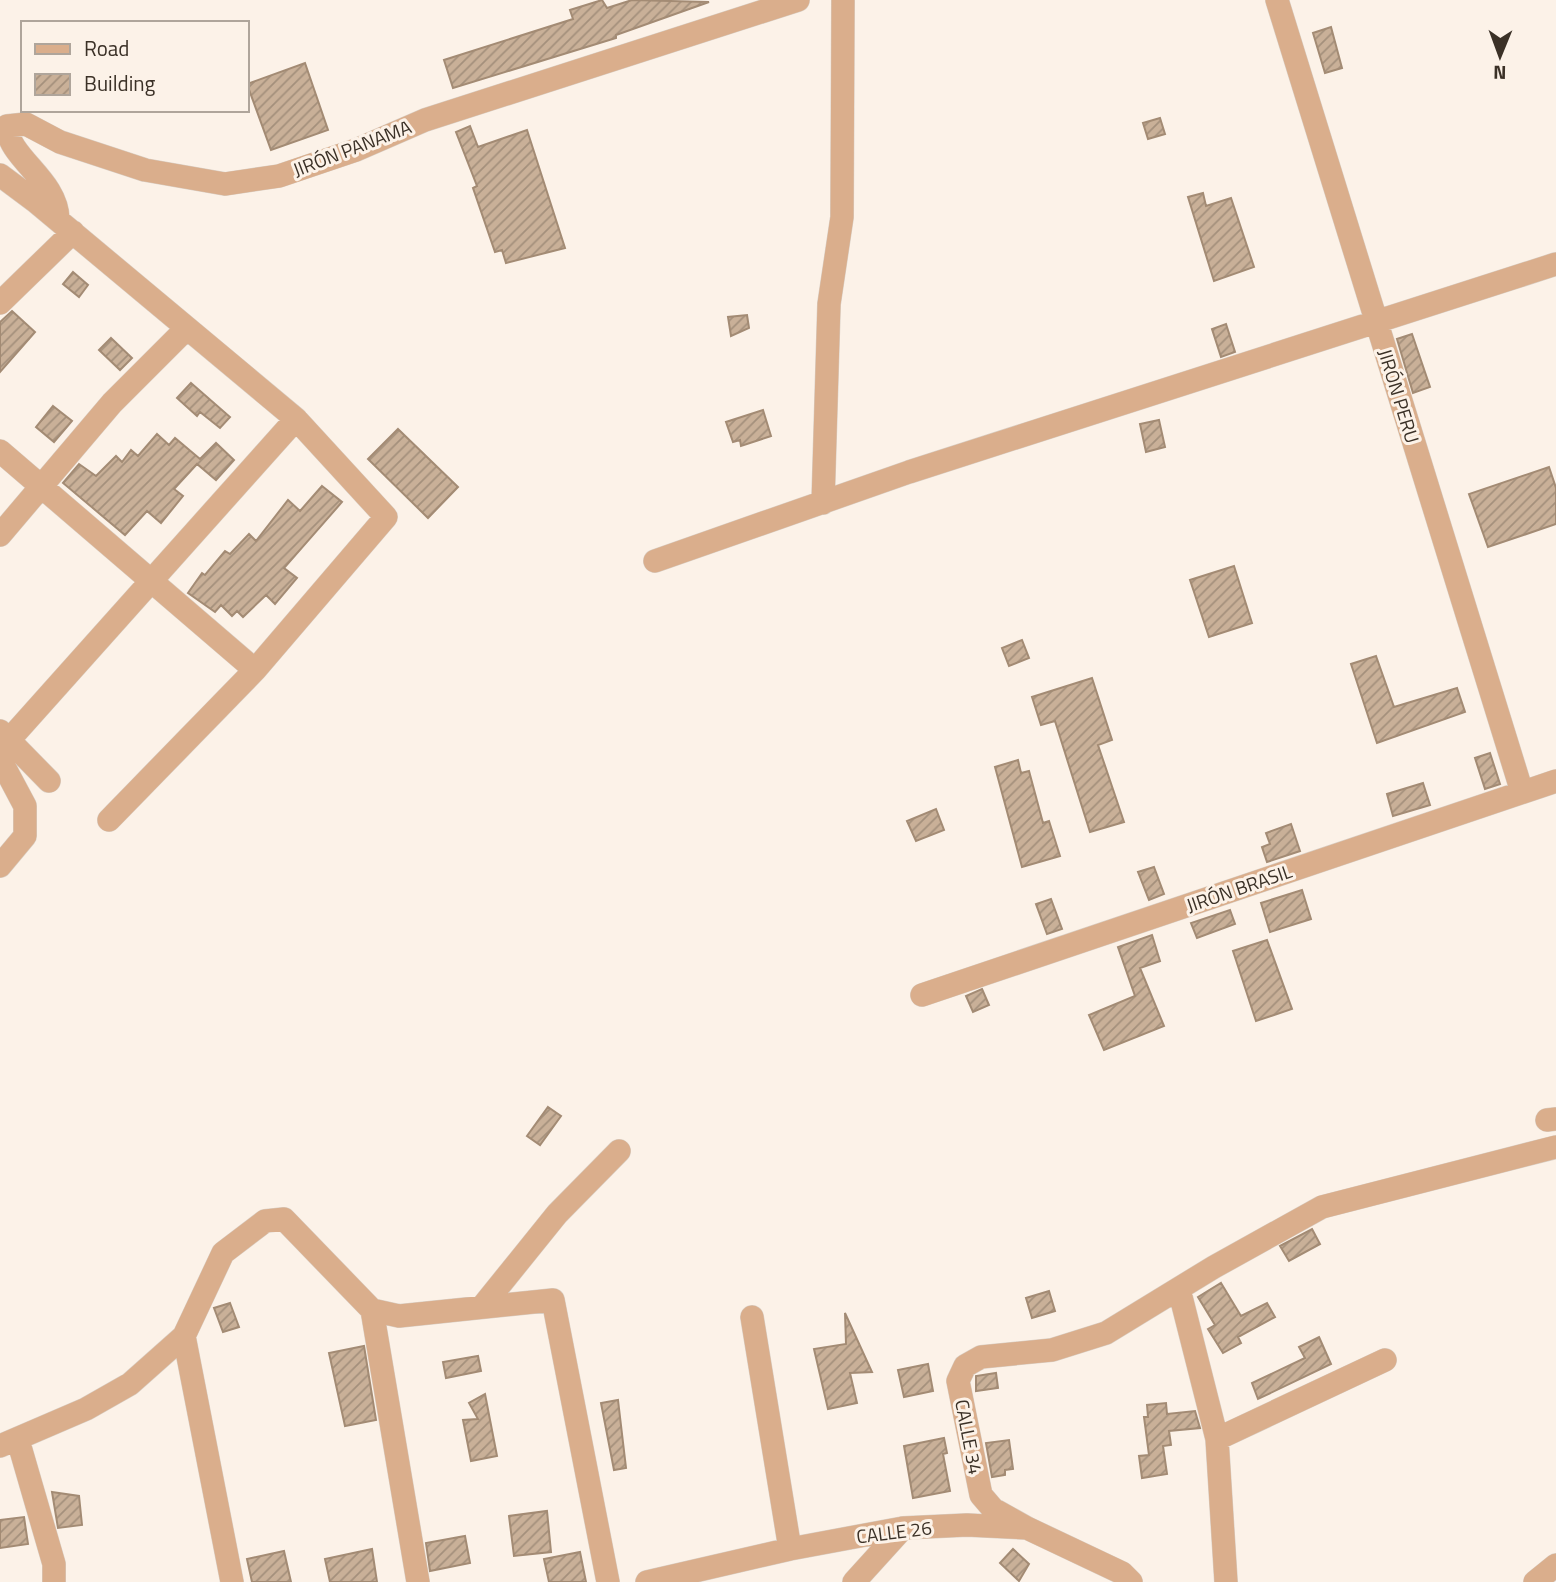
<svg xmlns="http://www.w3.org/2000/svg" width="1556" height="1582" viewBox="0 0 1556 1582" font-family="'Titillium Web',sans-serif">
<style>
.building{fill:url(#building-hatch);stroke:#a38b74;stroke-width:2}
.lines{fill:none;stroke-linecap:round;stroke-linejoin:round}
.minor-casing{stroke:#d9cfc5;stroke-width:24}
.minor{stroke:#daae8c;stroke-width:23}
.labels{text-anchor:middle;stroke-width:6;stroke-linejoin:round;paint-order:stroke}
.street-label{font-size:19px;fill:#3b3127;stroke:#fcf2e8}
</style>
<defs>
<pattern id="building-hatch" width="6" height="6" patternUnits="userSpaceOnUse" patternTransform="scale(1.75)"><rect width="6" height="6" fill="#c9b098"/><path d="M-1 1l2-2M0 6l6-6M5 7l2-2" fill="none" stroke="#a4907c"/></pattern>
</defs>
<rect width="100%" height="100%" fill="#fcf2e8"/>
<!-- building -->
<path class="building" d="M602 0 607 8 632 0 709 2 616 35V38L453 88 444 60 573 19 570 10Z
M1331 27 1342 68 1325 73 1313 33Z
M305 63 328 130 271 150 247 84Z
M1160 118 1165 134 1148 139 1143 123Z
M470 126 478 147 527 130 565 248 506 263 502 250 495 252 473 188 477 186 456 132Z
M1203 193 1206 206 1231 198 1254 267 1214 281 1188 197Z
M73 272 88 285 79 297 63 284Z
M12 311 35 332 0 372V322Z
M747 315 749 328 731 336 728 317Z
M1226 324 1235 352 1221 357 1212 329Z
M1412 334 1430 387 1413 393 1397 339Z
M111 338 132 358 120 370 99 350Z
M191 383 230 417 220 428 200 412 197 416 177 398Z
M53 406 72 421 54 442 36 427Z
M763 410 771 436 741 446 740 440 733 442 726 422Z
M1159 420 1165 447 1146 452 1140 424Z
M398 429 458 487 428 518 368 459Z
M157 434 169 445 175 438 200 459 216 443 234 460 216 480 197 464 174 489 183 496 161 523 147 511 125 535 63 483 79 464 96 476 116 456 122 462 131 450 138 456Z
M1549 467 1556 488V524L1488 547 1469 494Z
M322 486 342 502 284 568 297 578 275 604 266 595 243 617 237 611 232 616 221 605 215 612 188 593 202 573 205 575 225 551 230 554 249 534 256 541 288 500 300 511Z
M1234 566 1252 623 1209 637 1190 580Z
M1022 640 1029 658 1009 666 1002 648Z
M1376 656 1394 707 1457 688 1465 712 1377 743 1351 664Z
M1092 678 1112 740 1098 745 1124 822 1090 832 1055 721 1041 725 1032 697Z
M1490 753 1500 784 1485 789 1475 758Z
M1018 760 1021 773 1029 771 1043 823 1049 821 1060 856 1022 867 995 767Z
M1423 783 1430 805 1393 816 1387 794Z
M936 809 944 830 916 841 907 821Z
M1291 824 1300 851 1267 862 1262 847 1270 844 1266 833Z
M1154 867 1164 894 1149 900 1138 872Z
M1302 890 1311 919 1270 932 1261 903Z
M1051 899 1062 929 1047 934 1036 904Z
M1230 910 1235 924 1197 938 1191 923Z
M1152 935 1160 961 1140 968 1164 1026 1104 1050 1089 1015 1135 996 1118 947Z
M1267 940 1292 1009 1256 1021 1233 951Z
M982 989 989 1005 973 1012 966 996Z
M548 1107 561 1116 540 1145 527 1136Z
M1312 1229 1320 1244 1289 1261 1280 1246Z
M1221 1283 1241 1316 1267 1303 1275 1317 1238 1337 1241 1343 1223 1353 1208 1329 1215 1325 1198 1297Z
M1049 1291 1055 1311 1032 1318 1026 1298Z
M230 1303 239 1327 223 1332 214 1308Z
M845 1313 872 1372 850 1373 857 1403 828 1409 814 1349 846 1344Z
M1319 1337 1331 1364 1258 1399 1252 1383 1305 1358 1299 1347Z
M364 1346 376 1420 345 1426 329 1353Z
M478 1356 481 1371 446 1378 443 1362Z
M928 1364 933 1391 904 1397 898 1370Z
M996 1373 998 1388 976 1391V1376Z
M485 1394 497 1456 471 1461 463 1420 478 1419 469 1403Z
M618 1400 626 1468 614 1470 601 1403Z
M1166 1403 1167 1414 1195 1411 1200 1428 1169 1431 1171 1445 1163 1446 1167 1474 1142 1478 1139 1456 1149 1455 1144 1417H1148L1147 1405Z
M944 1438 947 1453 943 1454 950 1491 913 1498 904 1446Z
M1009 1440 1013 1469 1005 1470V1475L992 1477 986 1443Z
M52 1492 79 1496 82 1525 58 1528Z
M547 1511 551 1552 514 1556 509 1516Z
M24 1517 28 1544 0 1548V1520Z
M465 1536 470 1563 430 1571 426 1543Z
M372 1549 377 1582H330L325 1559Z
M1013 1549 1029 1564 1019 1581 1000 1563Z
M284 1551 291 1582H252L247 1559Z
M580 1552 586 1582H549L544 1559Z"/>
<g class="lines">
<defs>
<path id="minor" d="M1277 0 1522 792
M0 175 35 201 296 419 386 517 255 670 109 820
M58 219C57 179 8 158 7 126L26 124 60 142 145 170 225 184 279 176 356 150 425 120 798 0
M0 303 73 232
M0 451 255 670
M823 503 829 304 842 217 843 0
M0 535 112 403 187 328
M655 561 909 472 1556 264
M0 731 49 781
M9 740 296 419
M0 759 25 806V836L0 866
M922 995 1556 781
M1547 1120 1556 1119
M1179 1289 1217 1439 1226 1582
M482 1307 557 1214 619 1151
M372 1310 418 1582
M752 1317 790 1549
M184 1336 232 1582
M1217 1439 1385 1360
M18 1440 54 1564V1582
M0 1446 86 1409 130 1384 184 1336 223 1253 265 1221 284 1219 372 1310 399 1316 553 1300 608 1582
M1027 1528 993 1509 981 1495 958 1381 965 1366 981 1357 1052 1350 1106 1333 1214 1267 1322 1207 1556 1147
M647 1582 790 1549 903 1528 967 1525 1027 1528 1122 1573 1131 1582
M854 1582 903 1528
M1535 1582 1556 1565"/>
</defs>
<!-- minor casing -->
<use href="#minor" class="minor-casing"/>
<!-- minor -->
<use href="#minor" class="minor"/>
</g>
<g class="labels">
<!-- street labels -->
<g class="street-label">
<text transform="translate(352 148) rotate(-21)" y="7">JIRÓN PANAMA</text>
<text transform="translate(1399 396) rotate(73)" y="7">JIRÓN PERU</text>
<text transform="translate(1239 888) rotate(-19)" y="7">JIRÓN BRASIL</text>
<text transform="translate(969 1437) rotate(79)" y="7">CALLE 34</text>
<text transform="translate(894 1532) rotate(-7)" y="7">CALLE 26</text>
</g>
</g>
<!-- legend -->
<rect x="21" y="21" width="228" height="91" fill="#fcf2e8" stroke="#afa59b" stroke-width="2"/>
<rect x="35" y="44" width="35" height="10" fill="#daae8c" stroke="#afa59b" stroke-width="2"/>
<text x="84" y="56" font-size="21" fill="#3b3127">Road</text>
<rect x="35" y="74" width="35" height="21" fill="url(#building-hatch)" stroke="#afa59b" stroke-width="2"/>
<text x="84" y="91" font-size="21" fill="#3b3127">Building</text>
<!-- north arrow -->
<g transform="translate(1500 56) rotate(181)" stroke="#fcf2e8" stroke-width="5" paint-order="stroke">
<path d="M0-5L12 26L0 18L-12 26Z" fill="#3b3127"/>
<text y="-10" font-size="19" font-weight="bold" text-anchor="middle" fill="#3b3127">N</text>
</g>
</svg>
